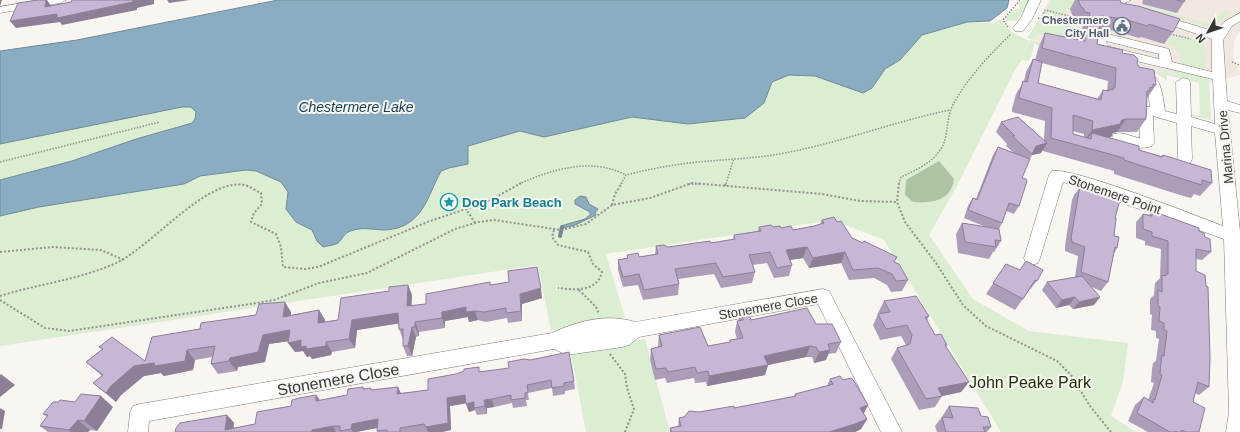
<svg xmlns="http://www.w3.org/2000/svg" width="1240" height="432" viewBox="0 0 1240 432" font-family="Helvetica,sans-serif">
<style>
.built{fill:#f0e8df}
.green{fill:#dbeed2}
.forest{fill:#aec3a4}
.water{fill:#8aadc1;stroke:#718997}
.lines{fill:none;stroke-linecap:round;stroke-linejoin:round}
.stream{stroke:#718997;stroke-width:4}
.minor-casing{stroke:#7d7b78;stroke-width:1}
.path-far1{stroke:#93918e;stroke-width:1.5;stroke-dasharray:1.5 1.5;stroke-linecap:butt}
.path{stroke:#93918e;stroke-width:2;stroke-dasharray:2 2;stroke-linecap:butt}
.minor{fill:#fff;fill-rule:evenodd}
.wall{fill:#ac9db8;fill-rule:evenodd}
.shaded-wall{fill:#8c7f96}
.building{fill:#c8b6d6;stroke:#8c7f96}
.labels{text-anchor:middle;stroke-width:4;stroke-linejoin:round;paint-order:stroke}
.far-service-label{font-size:11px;font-weight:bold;fill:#4e5e75;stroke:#f9f6f2;text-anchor:end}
.street-label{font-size:13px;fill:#373534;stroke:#f9f6f2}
.culture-label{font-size:13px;font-weight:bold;fill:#0d838f;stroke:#f9f6f2;text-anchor:start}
.water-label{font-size:14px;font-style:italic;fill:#0f3e55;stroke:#f9f6f2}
.near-street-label{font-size:16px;fill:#373534;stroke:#f9f6f2}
.near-park-label{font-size:16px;fill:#163204;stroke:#f9f6f2}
</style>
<rect width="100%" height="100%" fill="#f9f6f2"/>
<!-- built -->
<path class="built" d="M1049 0H1240V31L1235 38 1233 58 1238 66 1240 75 1208 83 1030 39Z"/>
<!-- green -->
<path class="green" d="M1023 0H1030L1017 21H1006L1005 18 1015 10 1020 9 1018 4Z
M1051 0H1084L1071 10 1065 9 1067 15 1047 10Z
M1144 5 1204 23 1211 22 1214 17 1222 14 1225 9 1231 13 1215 24 1206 26 1143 7Z
M1046 10 1068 17 1070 23 1080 25 1074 26 1083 27 1082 52 1175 75 1177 69 1209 79 1211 120 1194 117 1190 114 1200 116 1199 83 1167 75V81L1155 72 1034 44 1032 55 1028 61 1022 60 1014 72 959 182 929 235 973 299 1029 331 1128 343 1123 382 1111 416 1136 432H1001L884 240 833 220 606 254 625 317 551 331 538 265 0 346V216L39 207 184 184 200 176 246 170 256 171 281 182 288 192 296 222 312 230 317 241 341 237 356 229 387 230 408 223 417 218 433 191 441 171 449 168 461 166 467 146 520 131 544 137 632 117 688 124 764 103 772 82 789 75 815 76 863 93 872 88 885 69 900 60 922 35 967 22 995 23 997 20H1002L1008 30 1029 41 1021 59 1030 40 1050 44 1051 38 1037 33 1034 39 1027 38 1039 19 1042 20Z
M1170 35 1184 39 1201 38 1204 40 1205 69 1181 65V53L1176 52 1177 48 1168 44Z
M182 107H191L196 112 195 119 192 122 136 139 72 161 0 180V144Z
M645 339 670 432H586L571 354Z"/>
<!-- forest -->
<path class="forest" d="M939 161 954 179C951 201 933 203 913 202L905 195 906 180Z"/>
<!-- water -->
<path class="water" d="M278 0H1009L1007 8 990 21 967 22 922 35 900 60 885 69 872 88 863 93 815 76 789 75 772 82 764 103 745 118 688 124 632 117 544 137 520 131 468 146V164L449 168 441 171C427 198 422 228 385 230 376 230 364 227 354 230 343 233 345 236 338 243 335 245 327 246 323 247L317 241 312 230 296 222 286 209 288 192 281 182 256 171 246 170 200 176 184 184 39 207 0 216V180L72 161 136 139 192 123 195 119 196 112 191 107H182L0 144V51L77 40Z
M580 196 586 197 589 204 598 209 595 213 596 215 575 225 563 228 561 226 585 219 590 215V212L575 204V200Z"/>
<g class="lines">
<!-- stream -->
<path class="stream" d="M560 236 562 227"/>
<defs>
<path id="minor" d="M40 0H66L60 3 0 13V7Z
M1029 0H1041L1032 19 1023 31H1015L1013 28 1021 18Z
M1108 0H1131L1116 7 1112 6Z
M1240 13V21L1232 26 1223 40 1227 101 1240 105V113L1228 110 1240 232V432H1226L1229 412 1224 239 1063 182 1040 258 1038 263 1032 265 1026 263 1024 258 1049 175 1052 171C1070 166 1197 216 1223 226L1215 133 1191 126 1192 159 1190 163 1185 164 1180 163 1178 159 1177 123 1153 116 1154 143 1152 146C1140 150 1119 148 1112 137L1114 134C1123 131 1131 137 1140 138L1139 110 1141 107H1150L1147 84C1144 79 1137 80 1134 75L1135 72C1161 66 1162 93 1165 111L1177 114 1176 82 1183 78 1188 79 1190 82 1191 117 1215 124 1213 79 1102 53 1095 47 1093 38 1096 33 1100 32 1169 49 1172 62 1212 72V39L1153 19 1151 17 1157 14 1216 32 1224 22ZM1106 41 1159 54V59L1110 47 1107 45Z
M823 289 829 291 902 432H881L818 304 639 337 629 345 622 347 567 355 554 349 149 421 148 432H128L130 413 133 406 140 404 552 333C577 321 608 313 635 322Z"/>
</defs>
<!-- minor casing -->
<use href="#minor" class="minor-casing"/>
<!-- path-far1 -->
<path class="path-far1" d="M1038 18 1041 19 1045 10 1073 17
M1008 27 1003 20 1020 0
M1170 34 1191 39
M1232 62 1240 65
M0 162 160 122
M519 184C553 169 591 157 626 175
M621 184 626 175C654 168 681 163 710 161 733 159 757 158 779 154 837 144 892 122 950 110
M689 184H701
M726 184 734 158
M899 184 901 177C920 168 942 159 946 135 948 124 948 113 954 103 966 80 992 52 1011 34"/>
<!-- path -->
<path class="path" d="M899 183 897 202 905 222 936 263 963 305 986 326 1057 361 1071 375 1090 406 1111 432
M725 186 726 183
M612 205 615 194 622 183
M475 223 466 209 491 200 521 183
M554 230 552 237 558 245 588 252 593 264 602 272C597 292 575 290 558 288
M0 252 53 247 101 250 124 260
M579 290 596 307 599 314
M0 296C38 284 77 280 114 264 151 248 205 178 244 185 250 186 256 191 261 193L262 204 254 213 251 222 276 234 281 247 283 267 305 269 318 267 430 221 466 209
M0 300 45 328 69 331 257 303 274 300 319 283 367 273 455 229 478 222 494 220 561 230 586 224 612 205 650 198 692 183 822 194 860 201 897 202
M610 354 625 374 627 388 634 409 625 432"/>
<!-- minor -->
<use href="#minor" class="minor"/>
</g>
<!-- wall -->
<path class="wall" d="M1075 0H1118L1121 3 1173 32 1164 44 1141 37 1139 38 1116 31 1099 29 1097 44 1122 53 1137 63 1139 67 1156 85 1147 98 1146 119 1137 132H1117L1113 133 1111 137H1108L1139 150 1161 156 1163 155 1212 183 1200 196 1194 194 1191 198 1180 195 1114 174V171L1043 151V149L1041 153 1032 155 1030 159 1022 178 1019 206 1014 214 1006 211 1002 223 999 229 1001 241 994 252H993L989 259 958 253 956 234 962 223 986 227 964 218 968 206 973 198 976 199 993 155 998 147 1014 153 1006 146 1007 144 996 132 1001 122 1044 140 1045 121 1012 112V109L1016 94 1024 81 1026 72 1033 59 1035 60 1039 46 1045 33 1080 40 1083 25H1078L1076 20H1074L1070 9ZM1042 63 1108 81 1107 91 1103 90 1097 99 1038 83ZM1073 131 1084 134V137L1073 134Z
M1143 0H1185L1184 2 1177 13 1142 4Z
M1089 184 1115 199 1114 236 1117 248 1114 253 1108 282 1101 291 1092 287 1094 305 1073 309 1069 305 1056 308 1042 290 1047 282 1075 277 1078 256 1065 251V246L1072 200 1074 195 1081 186 1086 188Z
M1152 211 1199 231 1205 237 1211 252 1202 260 1196 259V271L1209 387 1199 395 1195 393 1193 402 1199 432H1148L1128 421 1135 405 1144 397 1148 400 1154 383 1151 382 1152 369 1153 363 1156 361 1159 339 1156 338V331L1151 330 1152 315 1150 314V299L1154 295 1155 283 1160 278 1161 249 1145 245V241L1136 238V222L1143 214 1149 215Z
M822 220 837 222 852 238 895 262 908 280 902 291 891 292 887 285 874 278 849 280 841 263 809 268 803 258 790 260 792 265 789 276 774 278 767 263 752 265 755 272 752 283 721 288 714 274 678 279 679 284 678 295 643 300 638 285 623 287 618 270V260L627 258V255L639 257 655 254 656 246 668 247 711 243 733 239 734 235 758 231 759 227 781 228 793 230 814 226 820 224Z
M1006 264 1037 281 1028 292 1015 310 986 294Z
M408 285 412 295 411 306 426 304 490 285 542 298 522 304V321L508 323 507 318 486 322 478 320 469 322 468 317 445 321V328L419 332V336L416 337 412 356H407L403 346V339L399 329V323L357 330 355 348 332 352 331 355 312 359 310 356 307 357 303 351 295 352 289 341 269 344 265 362 238 367 237 371 218 374 211 364 212 357 195 360 193 370 164 376 161 373 144 376 121 395 116 402 104 392 93 383 102 376 86 362 102 349 99 347 145 361 200 329 291 312V315L319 310 325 320V322L338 320 389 291Z
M884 301 929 316 927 321 935 335 947 345 946 347 969 382 961 392 942 396 935 407 919 410 891 359 897 348 906 345 901 336 880 340 873 325 878 314H879L878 313Z
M741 309 751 320 816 324 841 342 836 353 828 354 826 360 814 363 812 357H806L768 365 765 375 707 386 706 382 695 383 694 378 667 383 665 378 655 380 650 360 651 349 658 347 659 335 708 346 729 342 730 340 737 339 735 332 737 321H738Z
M480 372 574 381 575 389 565 391V394L553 396 552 388 528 393 529 400H526L527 406 513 408 512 403 494 407 487 408V414L477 415 475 410 469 412 466 403 450 406 451 430 442 432H377V428L356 432H175L227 415 234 423 233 428 255 424 291 406 316 395 320 401 347 395 363 387 364 389 372 390 398 387 401 393 428 390Z
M830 379 843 380 868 405 864 413 867 419 861 429 855 432H670V428L678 426 679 418 699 412 734 408 794 397 795 394 827 386Z
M949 406 981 416 991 427 987 432H937L935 426 942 417H943V415Z
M113 407 97 431 90 430 88 432H48L40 426 47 417 43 414Z"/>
<!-- shaded-wall -->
<path class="shaded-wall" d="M0 0H2L0 6Z
M46 0H47L51 6 45 7Z
M135 0H154V4L137 8V10L62 25 60 22 16 28 10 21Z
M167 0H190L169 3Z
M1126 119 1117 132 1113 133 1111 137 1090 141 1091 139 1092 133 1085 142 1083 143 1092 130Z
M1047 143 1041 153 1032 155 1036 146Z
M807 247 803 258 783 261 786 250Z
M845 252 841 263 809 268 813 258Z
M408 285 412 295 411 316 407 306Z
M541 288 542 298 522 304V321L521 311 520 294Z
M1075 297 1069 305 1056 308 1062 300Z
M1100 297 1094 305 1073 309 1079 302Z
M285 302 291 312 289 326 283 317Z
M466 307 475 311 478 320 469 322 468 317 445 321V328L442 318V312Z
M319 310 325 320 324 333 318 323Z
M398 313 402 323 357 330 355 348 349 339 352 320Z
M415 322 419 332V336L415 327Z
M412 327 416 337 412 356 408 346Z
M290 330 296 340 269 344 265 362 238 367 237 371 229 361 230 358 263 335Z
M301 340 326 342 332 352 331 355 312 359 310 356 307 357 303 351 295 352 288 343Z
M810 346 806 357 768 365 765 375 707 386 709 376 764 356Z
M187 350 195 360 193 370 164 376 161 373 144 376 121 395 116 402 106 393 111 386 134 366Z
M830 350 826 360 814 363 819 352Z
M1 374 15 385 0 397V375Z
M969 382 961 392 942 396 938 388Z
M398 387 401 395 397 394Z
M316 395 322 403 316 401Z
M465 395 468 403 450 406 451 430 442 432H428L426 427 447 398Z
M101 396 113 407 97 431 84 421Z
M492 399 494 407 487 408V414L485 406 484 400Z
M474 402V408L475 410 469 412 466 404Z
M868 405 862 416 860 408Z
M0 408 5 411 2 429H0Z
M227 415 234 423 233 432 225 430Z
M378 419 382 427 356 432H353L351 429 352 424Z
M867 419 861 429 855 432H829Z
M78 420 90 430 88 432H71L69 430Z
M333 426 336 432H312V430Z"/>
<!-- building -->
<path class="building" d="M38 0H46L45 7 71 2 72 0H135H133V2L128 3 57 18V14L10 21 18 3Z
M1078 0H1120L1121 3 1138 6 1180 19 1173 32 1149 24 1147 26 1124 19 1101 16 1097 44 1123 50 1122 53 1134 55 1138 59 1137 63 1139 67 1154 70 1156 85 1153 84V88L1150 87V91H1147L1146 119H1126L1122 120 1120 124 1092 130 1093 121 1073 115V134L1091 139 1092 133 1139 146V150L1162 157 1163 155 1211 170 1212 183 1202 180V185L1192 182 1124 160V158L1051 138 1052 108 1019 98V96L1023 81 1027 82 1033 59 1042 62 1038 83 1101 100 1103 90 1109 91V89L1113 90V88H1115L1116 68 1042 48 1045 33 1085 41 1090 13 1085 12 1083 8 1081 7Z
M1177 0H1185L1184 2Z
M1018 117 1047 143 1036 146 1032 154 1012 136H1015L1001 122Z
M998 147 1030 159 1022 178 1026 179 1027 181 1019 206 1009 203 1002 223 968 210 973 198 977 200Z
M1089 184 1117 194 1115 199 1120 200 1115 218H1116L1114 236 1119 237 1117 248 1115 247 1108 282 1081 272 1085 247 1072 242 1071 238 1079 191 1081 186 1087 189Z
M1152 211 1199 228V231L1204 233 1205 237 1210 239 1211 252 1196 249V271L1205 275 1206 286 1208 287 1210 358 1209 387 1198 382 1193 402 1205 408 1199 432H1185L1182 430 1181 432H1177L1175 431 1174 432H1170L1137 413 1144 397 1153 403 1154 399 1155 400 1162 375 1160 374 1161 362 1162 355 1164 356 1167 331 1164 330V323L1159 321 1160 307 1158 306V290L1162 292V275L1166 276V273L1168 274V241L1152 236V232L1143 229V214L1152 216Z
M834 217 837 222 841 221 852 238 863 243 864 241 897 257 894 262 899 264 908 280 896 281 892 274 878 268 853 270 845 252 813 258 807 247 786 250 792 265 777 268 770 252 749 255 755 272 723 277 716 263 675 269 679 284 644 290 639 274 623 277 618 260 628 258 627 255 638 253 639 257 658 254 656 246 664 245 668 247 710 241 711 243 735 239 734 235 761 231 759 227 771 225 773 227 780 226 781 228 791 226 793 230 814 226 824 223 822 220Z
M962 223 999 229 1001 241 995 240 996 247 965 242Z
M1026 261 1043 270 1037 281 1035 280 1023 299 993 283 1006 264 1020 270Z
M537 267 541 288 520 294 521 311 506 313V308L484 312 475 311 466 312V307L442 312V318L415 322V327H412L408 346H403V329H399L398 313 352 320 349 339 326 342V346L306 349V346L301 347V340L288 343 290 330 263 335 258 352 230 358 229 361 211 364 215 346 187 350 185 361 155 366 154 363 134 366 111 386 106 393 93 383 103 375 86 362 103 349 99 347 112 337 145 361 152 337 200 329 201 323 256 315 259 304 285 302 283 317 319 310 318 323 338 320 341 298 389 291V287L408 285 407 306 426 304V294L490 282V285L509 282 508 271Z
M1082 276 1100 297 1079 302 1075 297 1062 300 1047 282Z
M916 296 929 316 925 317 935 335 941 334 947 345H945L969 382 938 388 942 396 926 399 897 348 910 344 912 335 907 325 886 329 878 314 890 312 884 301Z
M747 308 751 320 807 308 816 324H832L841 342 828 344 830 350 819 352 816 347 810 346 764 356 768 365 709 376 708 371 697 373 695 367 668 372 666 368 656 369 651 349 662 346 659 335 700 327 708 346 730 342V340L743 338 737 321 743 320 741 309Z
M569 352 574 381 564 383V386L552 388 551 380 527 385 528 392 525 393V398L511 400V395L492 399 484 400 485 406 474 408V402L466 404 465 395 447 398 448 423 426 427 424 424 400 428V432H387V430L377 431 378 419 352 424 351 429 340 431V426H333L312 430V432H175L176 428 180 423 227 415 225 430 255 424 257 412 291 406 292 400 299 398 316 395V401L347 395 348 389 363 387V389L371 388V390L398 387 397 394 428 390V379L456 374 464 371V369L479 367V372L509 368 508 362 524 359 530 360Z
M840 376 843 380 851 378 854 381 868 405 860 408 867 419 855 424 829 432H672L670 428 681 426 679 418 684 417 689 411 699 412 734 406V408L796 396 795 394 830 385 833 384 830 379Z
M81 394 101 396 84 421 78 420 69 430 40 426 48 415 43 414 53 402H58L60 400 75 402Z
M949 406 978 408 981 416 988 417 991 427H983L985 432H946L942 417 953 418Z"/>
<!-- icons -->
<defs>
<symbol id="civic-ring" viewBox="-11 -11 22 22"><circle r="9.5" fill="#f9f6f2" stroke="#5c6f8a" stroke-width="1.5"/><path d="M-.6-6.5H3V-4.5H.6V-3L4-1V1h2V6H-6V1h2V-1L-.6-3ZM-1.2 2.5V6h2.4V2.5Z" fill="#5c6f8a"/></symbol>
<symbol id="sight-ring" viewBox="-11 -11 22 22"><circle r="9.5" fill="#f9f6f2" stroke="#0f9aa8" stroke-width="1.5"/><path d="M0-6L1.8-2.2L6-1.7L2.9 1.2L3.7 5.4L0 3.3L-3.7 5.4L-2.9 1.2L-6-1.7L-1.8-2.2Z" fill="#0f9aa8"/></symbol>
</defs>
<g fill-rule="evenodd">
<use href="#civic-ring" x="1112" y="16" width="20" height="20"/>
<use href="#sight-ring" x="439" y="192" width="20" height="20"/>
</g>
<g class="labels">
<!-- far-service labels -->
<g class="far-service-label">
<text x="1109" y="24">Chestermere<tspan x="1109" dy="13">City Hall</tspan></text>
</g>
<!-- street labels -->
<g class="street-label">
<text transform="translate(1225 147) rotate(-95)" y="5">Marina Drive</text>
<text transform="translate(1115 194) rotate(19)" y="5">Stonemere Point</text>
<text transform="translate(768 306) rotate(-10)" y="5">Stonemere Close</text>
</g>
<!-- culture labels -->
<g class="culture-label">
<text x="462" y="207">Dog Park Beach</text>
</g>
<!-- water labels -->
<g class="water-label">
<text x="356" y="112">Chestermere Lake</text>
</g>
<!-- near-street labels -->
<g class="near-street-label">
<text transform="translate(338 379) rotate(-10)" y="6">Stonemere Close</text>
</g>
<!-- near-park labels -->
<g class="near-park-label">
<text x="1030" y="388">John Peake Park</text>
</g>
</g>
<!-- north arrow -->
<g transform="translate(1208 32) rotate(230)" stroke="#f9f6f2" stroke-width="3" paint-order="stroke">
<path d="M0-3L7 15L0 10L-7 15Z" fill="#373534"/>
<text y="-6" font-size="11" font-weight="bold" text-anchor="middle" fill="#373534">N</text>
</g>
</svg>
